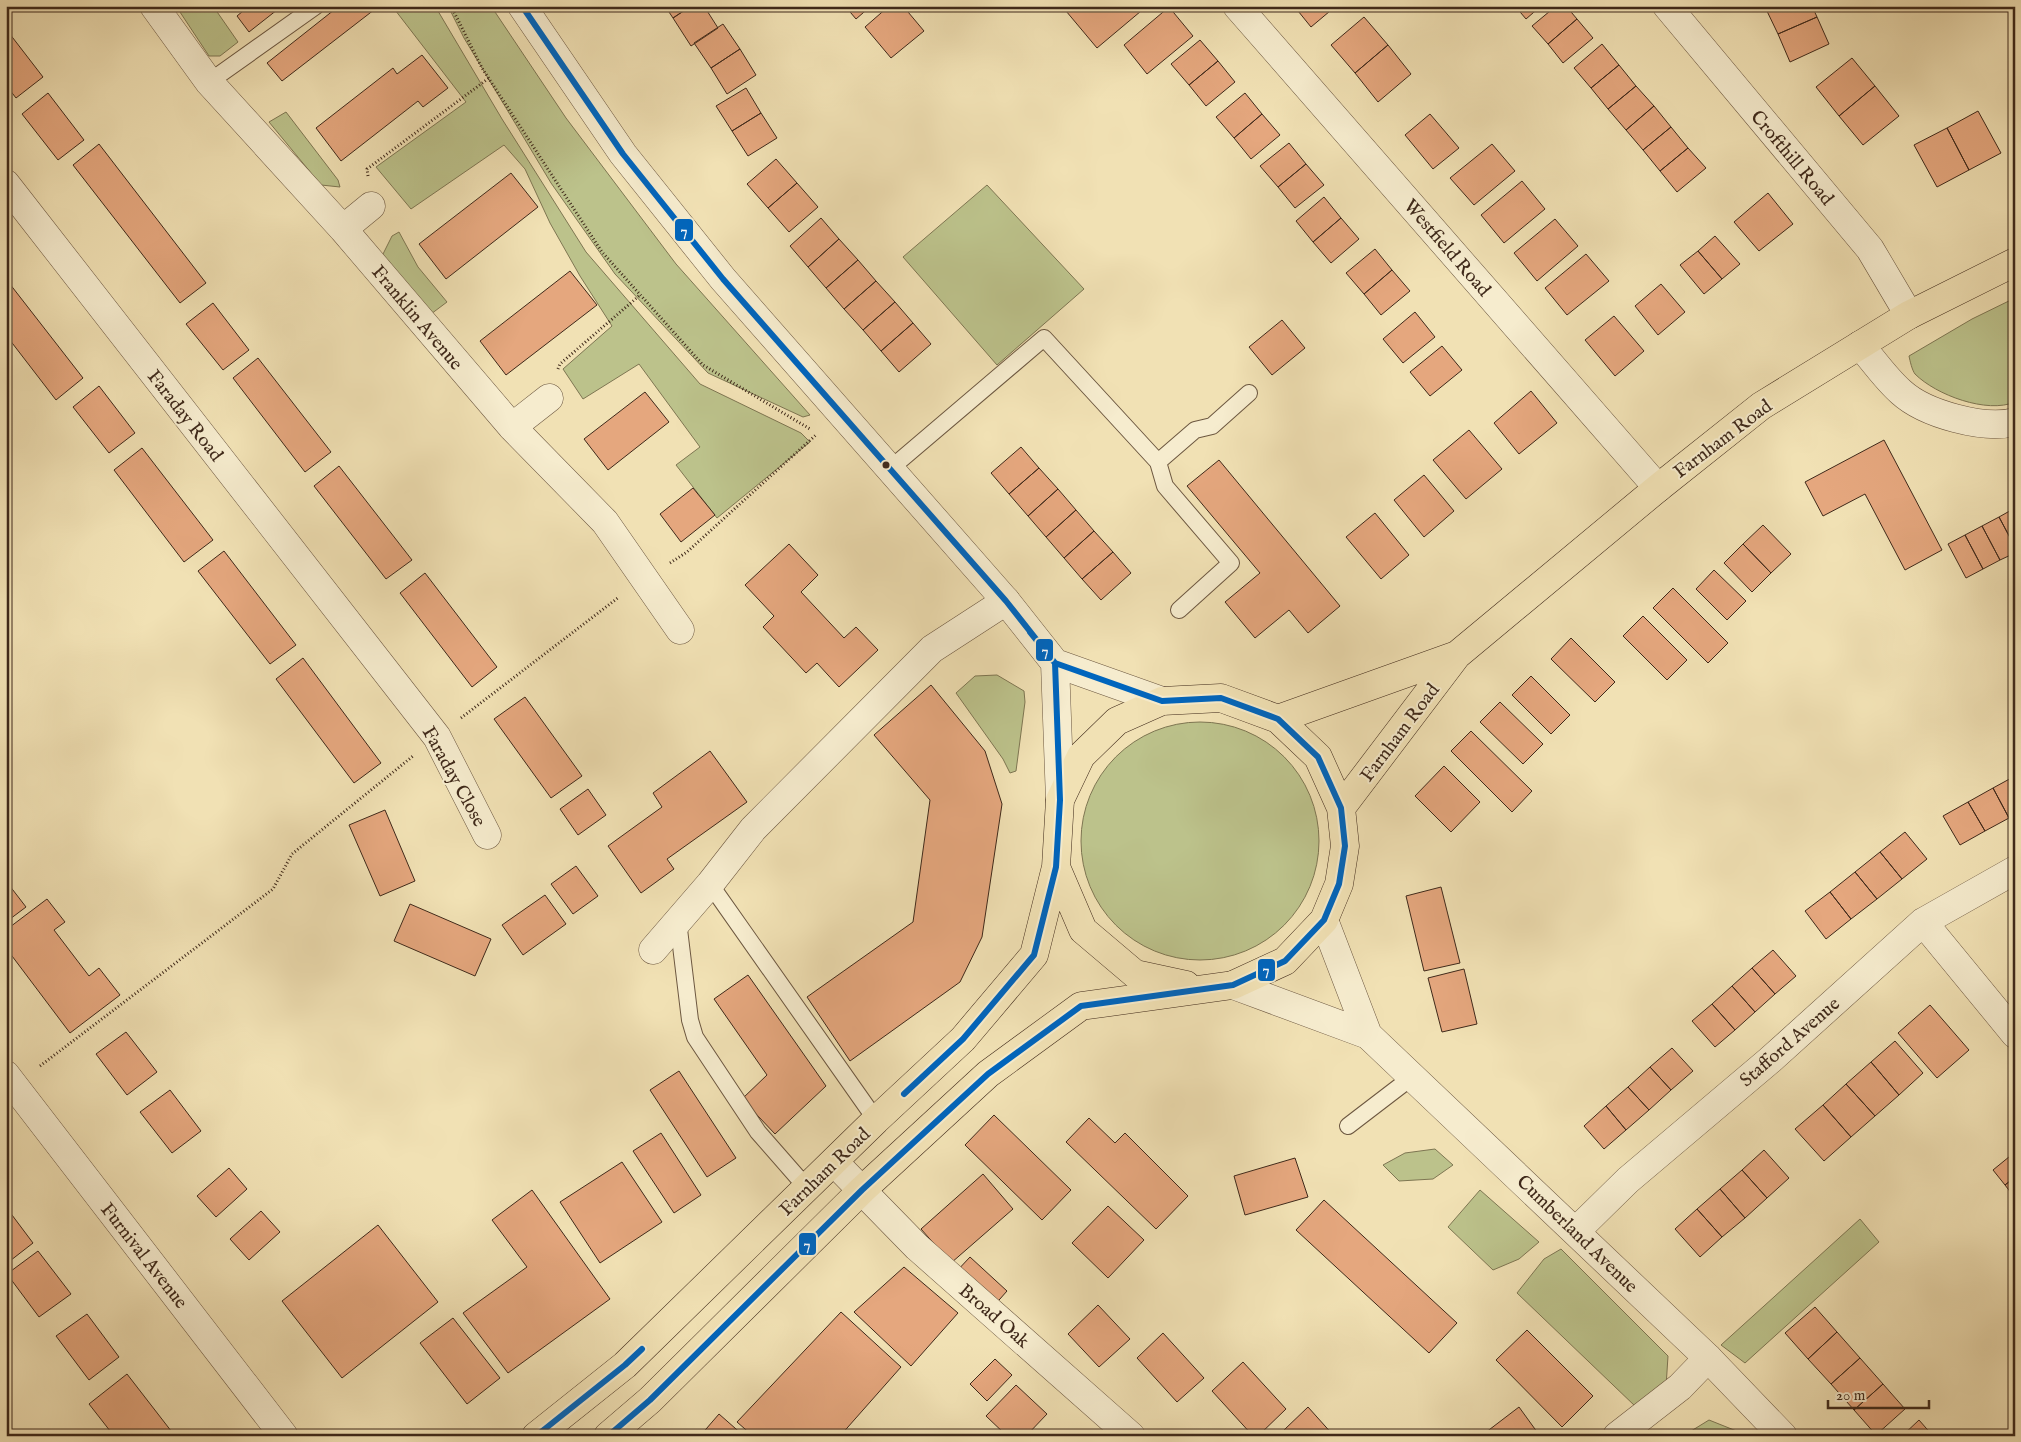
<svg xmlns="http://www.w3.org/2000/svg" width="2021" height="1442" viewBox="0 0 2021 1442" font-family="'IM FELL English',serif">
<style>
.green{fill:#bcc28b;stroke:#7e7652}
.building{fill:#e5a77e;stroke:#3f291a}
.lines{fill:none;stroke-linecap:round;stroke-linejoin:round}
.service-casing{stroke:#6c5740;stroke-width:18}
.minor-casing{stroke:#6c5740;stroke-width:29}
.tertiary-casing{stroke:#6c5740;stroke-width:29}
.primary-casing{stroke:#3f291a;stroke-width:29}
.path{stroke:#3f291a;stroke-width:3;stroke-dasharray:1 2.5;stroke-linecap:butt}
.service{stroke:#f6ecce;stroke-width:16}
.minor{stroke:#f6ecce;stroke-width:28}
.tertiary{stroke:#f6ecce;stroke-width:28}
.primary{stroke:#f1e1b4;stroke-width:28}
.bus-1-casing{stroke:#f6ecce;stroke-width:10}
.bus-1{stroke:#0065bd;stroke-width:6}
.bus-dot{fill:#3f291a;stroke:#f6ecce;stroke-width:2}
.labels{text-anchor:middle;stroke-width:4;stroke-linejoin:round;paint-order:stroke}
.street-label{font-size:19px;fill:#3f291a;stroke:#f6ecce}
.line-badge{stroke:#f6ecce;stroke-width:2}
.badge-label{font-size:14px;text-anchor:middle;font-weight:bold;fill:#fff}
</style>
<rect width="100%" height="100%" fill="#f1e1b4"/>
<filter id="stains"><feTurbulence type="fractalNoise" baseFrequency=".004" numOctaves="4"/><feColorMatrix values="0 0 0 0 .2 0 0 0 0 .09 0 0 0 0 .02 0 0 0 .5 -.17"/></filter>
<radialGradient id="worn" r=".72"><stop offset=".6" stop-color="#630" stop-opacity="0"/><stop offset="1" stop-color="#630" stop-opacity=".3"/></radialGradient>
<!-- green -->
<path class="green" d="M176 6H213L238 42 220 56H209Z
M392 6H435L502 119 586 252 700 384 801 433 810 442 717 518 676 465 700 447 639 364 583 399 563 369 612 326 580 276 550 223 525 169 504 145 411 209 376 167 466 102Z
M448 6H491L566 118 676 264 810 415 803 417 708 373 615 274 551 183 464 38Z
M286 112 338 180 340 187 321 185 269 122Z
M987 185 1084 289 997 365 903 257Z
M399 232 418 267 447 302 431 314 382 256 392 236Z
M2015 298V402C1987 414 1936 395 1915 374 1912 370 1910 361 1909 356L1972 319Z
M997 675 1024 691 1025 702 1016 771 1010 773 1003 759 956 693 975 676Z
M1081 841a119 119 0 1 1 238 0a119 119 0 1 1-238 0Z
M1435 1149 1453 1165 1433 1179 1399 1181 1383 1165 1405 1153Z
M1480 1190 1539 1242 1519 1259 1493 1270 1448 1227Z
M1860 1219 1879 1242 1745 1363 1721 1345Z
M1561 1249 1668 1356 1666 1387 1636 1407 1517 1293 1544 1259Z
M1709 1420 1749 1436H1683Z"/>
<!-- building -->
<path class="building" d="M249 6H282L249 32 237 16Z
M339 6H379L282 81 267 63Z
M665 6H691L673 18Z
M691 6H704L718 28 691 46 673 18Z
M845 6H871L856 19Z
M889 6H903L924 31 891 58 865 27Z
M1071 6H1147L1097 48 1066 11Z
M1294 6H1336L1311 27Z
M1515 6H1541L1526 19Z
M1556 6H1566L1577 19 1548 44 1532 26Z
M1767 6H1812L1817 17 1778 34 1765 7Z
M1169 7 1193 36 1147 74 1124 45Z
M1364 17 1388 45 1355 73 1331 45Z
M1817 17 1829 44 1790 62 1778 34Z
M1577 19 1593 38 1563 63 1548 44Z
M723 24 740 49 711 68 694 43Z
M6 29 43 77 16 98 6 85Z
M1200 40 1218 61 1189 85 1171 64Z
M1602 44 1619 65 1591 88 1574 68Z
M1388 45 1411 74 1378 102 1355 73Z
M740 49 756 75 727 94 711 68Z
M422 55 448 88 423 107 418 101 341 161 316 128 393 68 397 74Z
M1852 58 1875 86 1839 116 1816 87Z
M1218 61 1235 82 1206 106 1189 85Z
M1619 65 1636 86 1608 109 1591 88Z
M1636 86 1654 106 1626 130 1608 109Z
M1875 86 1899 116 1863 145 1839 116Z
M746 88 761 113 732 131 716 106Z
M48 93 84 140 58 160 22 114Z
M1245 93 1262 114 1234 138 1216 117Z
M1654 106 1671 127 1643 150 1626 130Z
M1978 111 2001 153 1969 170 1947 128Z
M761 113 777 138 748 156 732 131Z
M1262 114 1280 135 1251 159 1234 138Z
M1430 114 1459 148 1433 169 1405 135Z
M1671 127 1688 148 1660 171 1643 150Z
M1947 128 1969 170 1937 187 1914 145Z
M1289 143 1306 164 1278 187 1260 166Z
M99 144 206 283 180 303 73 165Z
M1492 144 1515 171 1474 205 1450 178Z
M1688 148 1706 168 1677 192 1660 171Z
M776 159 797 183 768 208 747 184Z
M1306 164 1324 185 1295 208 1278 187Z
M511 173 538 207 446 279 419 244Z
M1522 181 1545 209 1504 243 1481 215Z
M797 183 818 207 789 232 768 208Z
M1768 193 1793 224 1759 251 1734 222Z
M1324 197 1341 218 1313 242 1296 221Z
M821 218 839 239 808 267 790 246Z
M1341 218 1359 239 1331 263 1313 242Z
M1555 219 1578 246 1537 281 1514 253Z
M1715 236 1740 264 1722 279 1698 251Z
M839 239 858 260 826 288 808 267Z
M1375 249 1392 270 1364 294 1346 273Z
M1698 251 1722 279 1704 294 1680 265Z
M1586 254 1609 281 1567 315 1545 288Z
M858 260 876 281 844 309 826 288Z
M1392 270 1410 291 1381 315 1364 294Z
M570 271 597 305 506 375 480 341Z
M6 279 83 378 56 400 6 335Z
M876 281 895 302 863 330 844 309Z
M1661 284 1685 312 1658 335 1635 306Z
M895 302 913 323 881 351 863 330Z
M213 303 249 350 223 370 186 324Z
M1415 312 1435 337 1403 363 1383 339Z
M1614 316 1644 351 1615 376 1585 340Z
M1282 320 1305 348 1272 375 1249 347Z
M913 323 931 344 899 372 881 351Z
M1442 346 1462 370 1430 396 1410 372Z
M258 358 331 452 305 472 233 378Z
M99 386 135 433 109 453 73 407Z
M1531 391 1557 423 1519 454 1494 423Z
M645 392 669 422 608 470 584 439Z
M1469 430 1502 469 1466 499 1433 460Z
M1884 440 1942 550 1905 570 1865 494 1823 516 1805 482Z
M1021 447 1039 468 1009 494 991 473Z
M142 448 213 540 184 562 114 470Z
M1219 460 1340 606 1308 633 1289 610 1255 638 1225 602 1260 573 1187 486Z
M339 466 412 560 386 579 314 486Z
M1039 468 1058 489 1028 516 1009 494Z
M1424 475 1454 511 1424 537 1394 500Z
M693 488 715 515 681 542 660 514Z
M1058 489 1076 510 1046 537 1028 516Z
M2015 508V547L1999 517Z
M1076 510 1094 531 1064 558 1046 537Z
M1375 513 1409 555 1381 579 1346 537Z
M1999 517 2015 547V553L2000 560 1982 526Z
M1763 525 1791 554 1771 573 1743 544Z
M1982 526 2000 560 1983 569 1965 535Z
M1094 531 1113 552 1082 579 1064 558Z
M1965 535 1983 569 1966 578 1948 544Z
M789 544 818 575 801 592 844 638 856 627 878 650 839 687 817 663 806 673 763 627 774 616 745 585Z
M1743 544 1771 573 1752 592 1724 563Z
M224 551 296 645 270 664 198 571Z
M1113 552 1131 573 1101 600 1082 579Z
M1714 570 1746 601 1727 620 1696 589Z
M425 573 497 667 472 687 400 593Z
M1673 588 1728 643 1708 663 1653 608Z
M1643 616 1687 660 1667 680 1623 636Z
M1571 638 1615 682 1595 702 1551 659Z
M303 658 381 763 354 783 276 679Z
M1531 676 1570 715 1551 734 1512 695Z
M931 685 985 751 1002 804 982 937 960 982 850 1061 807 997 913 922 930 800 874 735Z
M525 697 582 776 551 798 494 719Z
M1500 702 1543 744 1523 764 1480 722Z
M1471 731 1532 791 1512 812 1451 751Z
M710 751 747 802 667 859 674 869 641 893 608 846 662 807 653 793Z
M1444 766 1480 802 1451 832 1415 796Z
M2015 776V815L2009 818 1993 788Z
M1993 788 2009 818 1985 831 1968 802Z
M588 789 606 815 578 835 560 809Z
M1968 802 1985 831 1960 845 1943 816Z
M385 810 415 881 380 896 349 825Z
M1905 832 1927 859 1902 879 1880 852Z
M1880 852 1902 879 1877 899 1855 872Z
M576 866 598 896 573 914 551 884Z
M1855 872 1877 899 1851 919 1830 892Z
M6 881 26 907 6 922Z
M1441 887 1460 963 1424 971 1406 896Z
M1830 892 1851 919 1826 939 1805 911Z
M545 895 566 924 523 955 502 925Z
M47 899 65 922 54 930 89 976 99 968 120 995 70 1033 6 948V930Z
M410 904 491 939 475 976 394 941Z
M1773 950 1796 976 1775 994 1752 968Z
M1752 968 1775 994 1755 1012 1732 986Z
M1464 969 1477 1024 1442 1032 1428 978Z
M748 975 826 1086 775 1134 742 1099 767 1075 714 999Z
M1732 986 1755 1012 1735 1030 1712 1004Z
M1712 1004 1735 1030 1715 1047 1692 1021Z
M1930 1005 1969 1050 1937 1078 1898 1033Z
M126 1032 157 1072 127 1095 96 1054Z
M1895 1041 1923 1073 1899 1095 1871 1062Z
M1672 1048 1693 1071 1671 1090 1650 1067Z
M1871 1062 1899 1095 1875 1116 1846 1084Z
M1650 1067 1671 1090 1649 1110 1628 1087Z
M679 1071 736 1158 707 1177 650 1090Z
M1846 1084 1875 1116 1851 1137 1823 1105Z
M1628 1087 1649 1110 1626 1130 1606 1106Z
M170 1090 201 1131 172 1153 140 1112Z
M1823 1105 1851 1137 1824 1161 1795 1129Z
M1606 1106 1626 1130 1604 1149 1584 1126Z
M994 1115 1071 1190 1042 1220 965 1145Z
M1089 1118 1115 1143 1125 1133 1188 1196 1156 1229 1066 1142Z
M661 1133 701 1195 674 1213 633 1151Z
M1764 1150 1789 1178 1767 1198 1742 1170Z
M2015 1152V1177L2005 1185 1993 1170Z
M1295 1158 1308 1197 1245 1215 1234 1176Z
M622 1162 662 1222 600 1263 560 1202Z
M229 1168 247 1189 216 1217 197 1196Z
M1742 1170 1767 1198 1745 1218 1720 1189Z
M983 1174 1013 1209 951 1263 921 1229Z
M2015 1177V1198L2005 1185Z
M1720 1189 1745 1218 1722 1237 1697 1209Z
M532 1190 610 1299 508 1373 463 1313 527 1267 492 1220Z
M1324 1200 1457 1323 1429 1353 1296 1230Z
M1108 1206 1144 1240 1108 1278 1072 1243Z
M6 1207 33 1243 6 1264Z
M1697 1209 1722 1237 1700 1257 1675 1229Z
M261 1211 280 1232 249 1260 230 1239Z
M378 1225 438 1302 342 1378 282 1301Z
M38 1251 71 1294 39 1317 7 1274Z
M970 1257 1007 1291 992 1308 954 1274Z
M904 1267 958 1313 911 1366 854 1312Z
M1098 1305 1130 1339 1099 1367 1068 1334Z
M1815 1307 1837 1332 1808 1359 1785 1333Z
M841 1312 901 1367 840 1436H753L737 1422Z
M87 1314 119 1357 89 1380 56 1336Z
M453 1318 500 1378 467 1404 420 1343Z
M1527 1330 1593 1396 1562 1427 1496 1360Z
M1837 1332 1860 1358 1831 1384 1808 1359Z
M1163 1333 1204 1378 1177 1402 1137 1358Z
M1860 1358 1883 1384 1854 1410 1831 1384Z
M995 1359 1012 1375 987 1401 970 1384Z
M1243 1362 1286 1409 1258 1436H1253L1212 1391Z
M127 1374 175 1436H114L89 1404Z
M1883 1384 1905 1409 1876 1435 1854 1410Z
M1016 1385 1047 1414 1026 1436H1007L986 1416Z
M1308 1407 1334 1436H1289L1284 1430Z
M1519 1407 1540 1436H1481Z
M719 1414 744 1436H700Z
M1919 1420 1933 1436H1902Z"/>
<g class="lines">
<defs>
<path id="service" d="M209 82 316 6
M1158 462 1195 430 1212 426 1249 393
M890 469 1044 338 1158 462 1165 486 1231 563 1179 610
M710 884 876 1120
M678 921 690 1020 695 1037 758 1132 807 1188
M1348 1126 1412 1077"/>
<path id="minor" d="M154 6 209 82 343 229 512 427 605 522 680 630
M1237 6 1658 488
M1667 6 1870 249 1909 315
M6 184 437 737 487 835
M343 229 371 206
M1860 345C1873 360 1886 379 1901 392 1925 414 1984 430 2015 422
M512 427 549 398
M1923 922 2015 1034
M653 950 710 884 753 829 932 649 1006 601
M6 1075 284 1436
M834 1162 917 1247 1131 1436
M1576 1231 1628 1180 1770 1060 1923 922 2015 870
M1617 1436 1680 1387 1708 1358"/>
<path id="tertiary" d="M522 6 623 154 723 279 1006 601 1055 663 1162 701
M1055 663 1060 800
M1324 920 1368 1035
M1233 985 1368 1035 1708 1358 1783 1436"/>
<path id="primary" d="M1278 719 1457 655
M1341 808 1457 655 1658 488 1761 406 1909 315 2015 262
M1056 867 1083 930 1135 974 1186 985
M536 1436 625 1365 876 1120 963 1039 1034 955 1056 867 1060 800 1081 756 1117 721 1162 701 1221 698 1278 719 1318 757 1341 808 1345 846 1339 884 1324 920 1285 961 1233 985 1081 1006 988 1074 862 1190 650 1400 608 1436"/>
</defs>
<!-- service casing -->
<use href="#service" class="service-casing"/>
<!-- minor casing -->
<use href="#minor" class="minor-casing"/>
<!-- tertiary casing -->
<use href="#tertiary" class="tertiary-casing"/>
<!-- primary casing -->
<use href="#primary" class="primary-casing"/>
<!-- path -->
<path class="path" d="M451 6 482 68 602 252 703 365 810 429
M368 176 367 169 489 78
M558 369 560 364 640 295
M670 563 687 552 817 434
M461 718 619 597
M40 1066 273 889 292 854 413 756"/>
<!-- service -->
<use href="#service" class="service"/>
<!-- minor -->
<use href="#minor" class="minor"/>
<!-- tertiary -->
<use href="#tertiary" class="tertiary"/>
<!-- primary -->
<use href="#primary" class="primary"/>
<defs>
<path id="bus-1" d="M522 6 623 154 723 279 1006 601 1055 663 1162 701 1221 698 1278 719 1318 757 1341 808 1345 846 1339 884 1324 920 1285 961 1233 985 1081 1006 988 1074 862 1190 650 1400 608 1436
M904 1094 963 1039 1034 955 1056 867 1060 800 1055 663 1030 632
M536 1436 625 1365 642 1349"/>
</defs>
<!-- bus-1 casing -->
<use href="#bus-1" class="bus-1-casing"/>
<!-- bus-1 -->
<use href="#bus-1" class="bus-1"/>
</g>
<!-- markers -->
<circle class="bus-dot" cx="886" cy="465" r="4.5"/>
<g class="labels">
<!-- street labels -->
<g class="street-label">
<text transform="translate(1793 157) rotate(50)" y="7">Crofthill Road</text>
<text transform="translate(1448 247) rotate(49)" y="7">Westfield Road</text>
<text transform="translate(418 317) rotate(50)" y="7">Franklin Avenue</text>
<text transform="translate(186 415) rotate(52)" y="7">Faraday Road</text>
<text transform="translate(1722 438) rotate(-37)" y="7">Farnham Road</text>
<text transform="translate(1399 732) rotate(-53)" y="7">Farnham Road</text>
<text transform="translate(455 776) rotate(61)" y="7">Faraday Close</text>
<text transform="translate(1789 1041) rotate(-41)" y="7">Stafford Avenue</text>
<text transform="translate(824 1171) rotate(-44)" y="7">Farnham Road</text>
<text transform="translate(1578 1233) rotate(44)" y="7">Cumberland Avenue</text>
<text transform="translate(145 1255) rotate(52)" y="7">Furnival Avenue</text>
<text transform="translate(995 1315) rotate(41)" y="7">Broad Oak</text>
</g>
</g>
<g class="line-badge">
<rect x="674" y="218" width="20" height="24" rx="5" fill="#0065bd"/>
<rect x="1035" y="638" width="19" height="24" rx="5" fill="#0065bd"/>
<rect x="1257" y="958" width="19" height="24" rx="5" fill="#0065bd"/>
<rect x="798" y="1232" width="19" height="24" rx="5" fill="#0065bd"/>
</g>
<g class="badge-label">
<text x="684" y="235">7</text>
<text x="1045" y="655">7</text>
<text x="1266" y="974">7</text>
<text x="807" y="1249">7</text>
</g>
<!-- margin -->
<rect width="2021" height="1442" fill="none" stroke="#f1e1b4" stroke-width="25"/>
<rect x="8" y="8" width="2006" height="1427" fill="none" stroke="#3f291a" stroke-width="2.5"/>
<rect x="12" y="12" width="1996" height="1417" fill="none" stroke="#3f291a"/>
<!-- scale -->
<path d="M1828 1400v8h101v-8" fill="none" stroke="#3f291a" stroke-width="2.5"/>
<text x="1836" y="1400" font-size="15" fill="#3f291a" stroke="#f6ecce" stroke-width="4" paint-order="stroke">20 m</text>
<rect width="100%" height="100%" filter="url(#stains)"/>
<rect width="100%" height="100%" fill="url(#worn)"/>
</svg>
